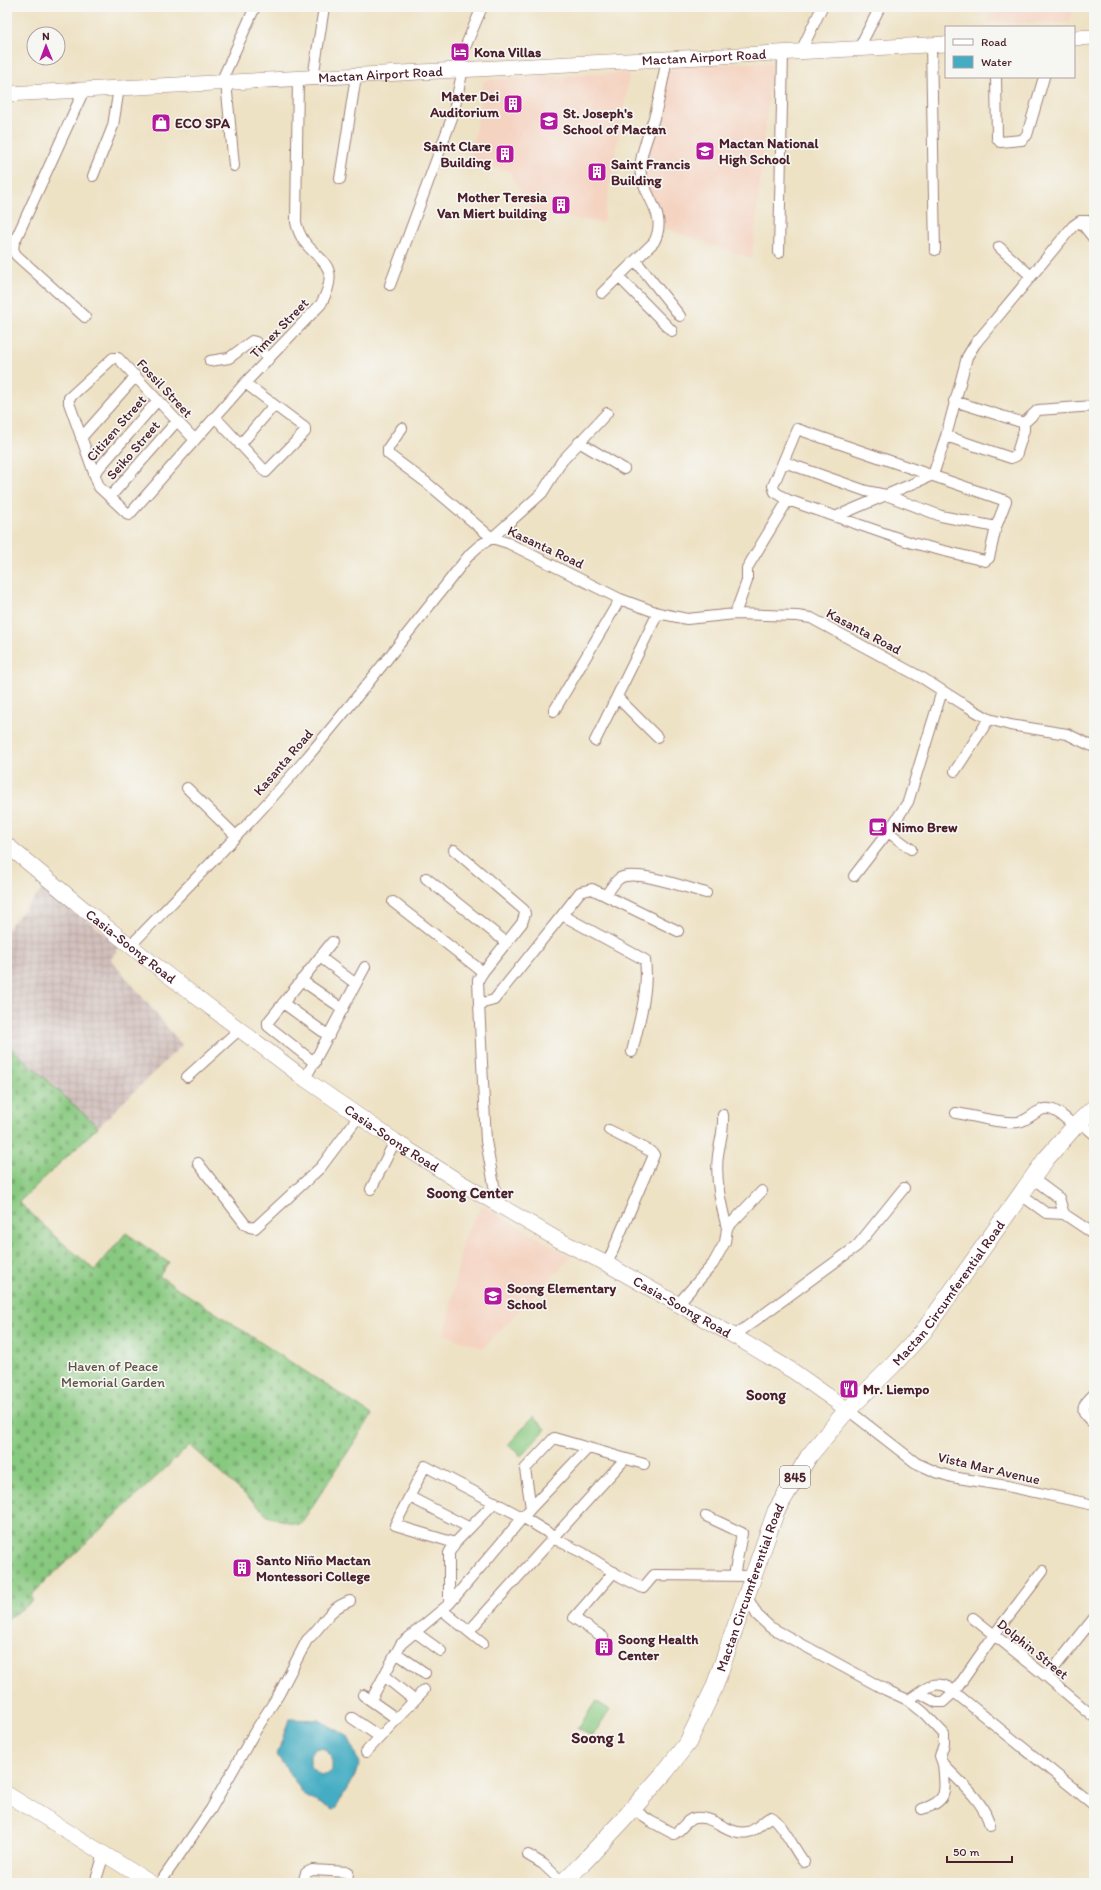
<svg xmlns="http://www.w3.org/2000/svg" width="1101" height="1890" viewBox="0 0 1101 1890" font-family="Itim,sans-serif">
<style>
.built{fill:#f5d3c1}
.industrial{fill:url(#industrial-grid)}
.grass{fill:#88c980;stroke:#697456}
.cemetery{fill:url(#cemetery-stones);stroke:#697456}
.water{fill:#44adc3;stroke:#476677;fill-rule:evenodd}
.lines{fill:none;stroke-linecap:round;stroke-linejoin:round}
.street-casing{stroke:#9c8078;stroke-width:12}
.secondary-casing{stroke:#9c8078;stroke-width:16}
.primary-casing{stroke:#9c8078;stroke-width:18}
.street{stroke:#fff;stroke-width:10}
.secondary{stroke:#fff;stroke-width:15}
.primary{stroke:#fff;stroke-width:17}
.labels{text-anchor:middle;stroke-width:3.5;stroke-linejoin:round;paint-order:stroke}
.shield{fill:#f6f6f2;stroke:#7e6067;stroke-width:1}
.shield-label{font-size:13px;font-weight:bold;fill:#4a1f2b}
.poi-label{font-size:14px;font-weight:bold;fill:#4a1f2b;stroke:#f6f6f2;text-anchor:start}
.street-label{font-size:14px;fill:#4a1f2b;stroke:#f6f6f2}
.park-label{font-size:14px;fill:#5d5244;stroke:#f6f6f2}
.neighbourhood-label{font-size:15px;font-weight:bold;fill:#4a1f2b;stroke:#f6f6f2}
.quarter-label{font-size:16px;font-weight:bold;fill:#4a1f2b;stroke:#f6f6f2}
</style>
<defs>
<pattern id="industrial-grid" width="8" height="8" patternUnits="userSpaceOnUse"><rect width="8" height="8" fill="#d1c0bc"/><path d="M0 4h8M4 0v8" fill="none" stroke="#b5a5a2"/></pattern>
<pattern id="cemetery-stones" width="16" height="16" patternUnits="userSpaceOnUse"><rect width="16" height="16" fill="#88c980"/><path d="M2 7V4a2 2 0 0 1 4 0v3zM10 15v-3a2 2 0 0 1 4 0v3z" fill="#77ac6f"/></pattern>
</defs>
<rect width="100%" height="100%" fill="#f6f6f2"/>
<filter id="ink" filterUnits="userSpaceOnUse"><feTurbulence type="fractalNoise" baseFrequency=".025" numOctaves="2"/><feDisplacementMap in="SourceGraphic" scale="8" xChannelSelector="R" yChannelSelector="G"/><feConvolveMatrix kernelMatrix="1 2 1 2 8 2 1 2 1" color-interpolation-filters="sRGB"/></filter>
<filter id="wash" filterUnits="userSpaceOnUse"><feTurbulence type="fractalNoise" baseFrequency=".012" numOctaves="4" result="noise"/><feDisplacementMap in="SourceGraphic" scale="16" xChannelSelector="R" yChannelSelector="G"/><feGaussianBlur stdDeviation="0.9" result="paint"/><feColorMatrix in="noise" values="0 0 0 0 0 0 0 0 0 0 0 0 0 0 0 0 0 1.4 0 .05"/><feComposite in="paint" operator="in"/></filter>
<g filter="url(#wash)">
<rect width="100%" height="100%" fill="#eee2c5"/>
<!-- built -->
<path class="built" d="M992 7H1073L1070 23 988 22Z
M772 63 752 259 662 227 642 171 669 64Z
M630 72 603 223 532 212 509 171 470 162 484 80Z
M482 1206 571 1257 483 1348 445 1335 463 1239Z"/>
<!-- industrial -->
<path class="industrial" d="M44 888 120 945 111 959 182 1045 98 1127 7 1044V929Z"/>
<!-- grass -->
<path class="grass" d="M533 1417 546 1429 521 1456 508 1445Z
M596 1701 610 1710 592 1737 578 1728Z"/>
<!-- cemetery -->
<path class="cemetery" d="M7 1044 98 1127 19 1202 58 1239 95 1270 126 1233 169 1263 159 1276 372 1415 300 1525 270 1517 190 1445 48 1579 33 1594 32 1602 7 1619Z"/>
<!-- water -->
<path class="water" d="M289 1719 319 1720 348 1736 360 1766 336 1808 333 1810 305 1796 277 1755ZM317 1748 325 1749 332 1757V1770C324 1780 317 1774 310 1766V1754Z"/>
</g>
<g filter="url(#ink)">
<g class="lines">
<defs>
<path id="street" d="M931 45 935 250
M859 48 880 7
M801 51 822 7
M458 69 461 57 482 7
M996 77 997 138 1000 142 1022 140 1027 135 1044 77
M313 78 324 7
M221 82 255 7
M226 82 234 166
M84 90 14 243 13 249 16 255 85 317
M93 176 113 126 119 88
M340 179 356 76
M1080 221 1094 239
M999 247 1031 276
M779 253 783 52
M636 261 680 316
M619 277 672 331
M390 285 453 115 463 69
M602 293 654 242C668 215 646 200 641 175 637 156 653 127 657 107 661 91 664 74 667 58
M210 361 229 358 252 341 256 342 268 360
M215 417 266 472 305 432V428L245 383
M1024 423 1038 410 1094 406
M402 428 388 448V454L427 483 492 538 508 543 620 599 658 613 687 619 735 614 797 616 811 618 924 679 963 704 989 719 1010 725 1067 734 1094 747
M797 429 1006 501 996 527 989 558 985 561 912 543 788 500 775 492 773 486Z
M946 436 1011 458 1016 456 1024 430V423L954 401
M81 438 136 376
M195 440 118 358H113L69 398V403L99 487 129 515 245 383 321 304C348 254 304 263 296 222L298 78
M579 442 624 469
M240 445 274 405
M784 462 866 491 886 495 941 516 996 527
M94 474 158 400
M110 497 177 421
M837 516 933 475 946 436 967 357 975 344 1073 226 1080 221H1094
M735 614 747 581V568L788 500
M617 697 657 737
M554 711 620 599
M595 741 658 613
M955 771 989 719
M187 788 236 836
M888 832 911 849
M454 850 524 910 525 914 522 923 483 972
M854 876 888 832 908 802 942 691
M426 878 507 943
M606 895C610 890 614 882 620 878 636 869 687 888 706 893
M393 902 483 972 478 980 479 1004
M562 915 580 892 592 889 678 931
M131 945C189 885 249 826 303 762 361 694 415 624 470 554L480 545 492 538 542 493 562 461 607 413
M320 957 356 984
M301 980 343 1009
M283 1003 329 1036
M315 1063 268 1026V1022L332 942
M187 1077 240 1029
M305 1079 365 967
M956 1113C975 1116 998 1124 1018 1122 1029 1121 1038 1107 1049 1109 1058 1110 1068 1121 1075 1126
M723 1115C724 1130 720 1141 718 1155 715 1179 721 1205 727 1228
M1080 1122 1094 1134
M198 1163 245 1224 250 1227 255 1228 321 1167 359 1116
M1032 1178 1059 1198 1064 1214
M371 1189 395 1141
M1021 1195 1046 1213 1064 1214 1094 1234
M497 1202 486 1141 479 1004 494 1000 562 915 645 960C649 991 639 1022 632 1052
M607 1264 654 1155 652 1152 609 1130
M678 1304 713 1264 725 1242 727 1228 762 1191
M734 1336 857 1246 904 1188
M1094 1394C1080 1408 1080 1411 1094 1424
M848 1410 916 1463 936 1472 952 1477 1007 1486 1094 1505
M410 1497 470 1528
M495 1502 455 1543 395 1525 425 1466 524 1518 547 1532 553 1538 583 1553 621 1577 643 1588 654 1575 753 1576
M531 1508 588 1448
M706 1516 742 1533 734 1576
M746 1595 757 1615 770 1627 886 1690 908 1700 924 1713 944 1734V1744L940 1756 943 1764C960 1783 984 1800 990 1826
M449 1604V1553L455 1543
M442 1610 483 1643
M973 1618 1047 1677 1094 1717
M469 1631 625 1459
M415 1632 441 1651
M603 1637 574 1618 614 1572
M396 1653 425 1673
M384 1676 414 1700
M1047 1677 1094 1618
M920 1693 936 1702H943L955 1691 994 1635 1043 1571
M363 1695 397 1719
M371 1700 401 1644 449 1604 531 1508 525 1469 554 1438 644 1464
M908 1700C923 1692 931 1679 948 1687L1094 1805
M352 1718 380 1737
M366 1752 424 1690
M633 1809 650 1821 674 1834C682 1830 686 1819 695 1818 715 1815 728 1836 748 1832 757 1830 762 1821 771 1817 781 1821 795 1851 804 1862
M922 1809C950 1801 945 1789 943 1764
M528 1855 543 1864 562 1882
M95 1883 104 1854
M160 1883 211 1809 254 1733 279 1694 307 1640C324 1625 327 1609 350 1601
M303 1883 306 1873 312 1870 348 1872 347 1883"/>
<g id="secondary">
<path d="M1074 38 1094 37"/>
<path id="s1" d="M7 94 946 44"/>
<path id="s2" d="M7 845 85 910 169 976 305 1079 395 1141 458 1181 555 1238 607 1264 734 1336 793 1371 848 1410"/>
<path d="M7 1794 151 1883"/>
</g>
<g id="primary">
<path id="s3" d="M562 1883 581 1865 622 1821 665 1772 688 1742 714 1688 776 1511 809 1456 842 1416 893 1365 923 1332 1046 1159 1075 1126 1094 1108"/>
</g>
</defs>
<!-- street casing -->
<use href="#street" class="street-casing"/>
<!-- secondary casing -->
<use href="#secondary" class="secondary-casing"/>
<!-- primary casing -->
<use href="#primary" class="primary-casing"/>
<!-- street -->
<use href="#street" class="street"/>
<!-- secondary -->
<use href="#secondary" class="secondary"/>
<!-- primary -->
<use href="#primary" class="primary"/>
</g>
</g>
<!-- icons -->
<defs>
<symbol id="hotel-square" viewBox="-11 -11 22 22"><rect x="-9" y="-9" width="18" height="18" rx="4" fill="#b5179e" stroke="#f6f6f2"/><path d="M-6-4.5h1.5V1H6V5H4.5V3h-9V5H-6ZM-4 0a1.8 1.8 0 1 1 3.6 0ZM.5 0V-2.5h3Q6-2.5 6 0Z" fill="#fff"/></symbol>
<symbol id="building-square" viewBox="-11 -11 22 22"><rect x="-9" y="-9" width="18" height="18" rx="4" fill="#b5179e" stroke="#f6f6f2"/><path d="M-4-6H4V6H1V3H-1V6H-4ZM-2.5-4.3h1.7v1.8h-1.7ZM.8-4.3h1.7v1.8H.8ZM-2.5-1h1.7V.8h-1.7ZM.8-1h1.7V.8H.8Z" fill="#fff"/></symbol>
<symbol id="school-square" viewBox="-11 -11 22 22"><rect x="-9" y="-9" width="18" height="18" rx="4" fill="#b5179e" stroke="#f6f6f2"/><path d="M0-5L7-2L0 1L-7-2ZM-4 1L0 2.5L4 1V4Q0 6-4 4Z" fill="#fff"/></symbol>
<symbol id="shop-square" viewBox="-11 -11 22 22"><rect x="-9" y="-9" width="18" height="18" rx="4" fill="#b5179e" stroke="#f6f6f2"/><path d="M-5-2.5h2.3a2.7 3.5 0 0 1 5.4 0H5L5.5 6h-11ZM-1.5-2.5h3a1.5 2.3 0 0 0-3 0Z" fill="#fff"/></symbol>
<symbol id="cafe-square" viewBox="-11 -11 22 22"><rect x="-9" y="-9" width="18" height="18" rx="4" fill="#b5179e" stroke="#f6f6f2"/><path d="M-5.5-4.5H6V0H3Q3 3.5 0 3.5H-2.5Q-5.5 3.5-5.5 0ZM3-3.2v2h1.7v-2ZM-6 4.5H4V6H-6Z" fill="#fff"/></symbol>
<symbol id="restaurant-square" viewBox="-11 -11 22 22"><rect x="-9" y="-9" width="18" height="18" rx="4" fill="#b5179e" stroke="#f6f6f2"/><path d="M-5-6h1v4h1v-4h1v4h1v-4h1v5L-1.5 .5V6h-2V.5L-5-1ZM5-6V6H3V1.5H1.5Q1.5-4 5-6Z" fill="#fff"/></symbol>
</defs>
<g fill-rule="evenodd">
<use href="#hotel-square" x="449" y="41" width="22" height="22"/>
<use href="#building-square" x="502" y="93" width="22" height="22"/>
<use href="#school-square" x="538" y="110" width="22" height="22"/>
<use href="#shop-square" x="150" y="112" width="22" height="22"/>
<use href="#school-square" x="694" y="140" width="22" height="22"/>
<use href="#building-square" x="494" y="143" width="22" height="22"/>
<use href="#building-square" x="586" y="161" width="22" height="22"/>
<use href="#building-square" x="550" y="194" width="22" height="22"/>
<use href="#cafe-square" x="867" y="816" width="22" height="22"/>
<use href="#school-square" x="482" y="1285" width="22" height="22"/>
<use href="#restaurant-square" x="838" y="1378" width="22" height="22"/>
<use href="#building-square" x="231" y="1557" width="22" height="22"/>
<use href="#building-square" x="593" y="1636" width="22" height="22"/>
</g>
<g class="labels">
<!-- shield labels -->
<rect class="shield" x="780" y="1466" width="30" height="22" rx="3"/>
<g class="shield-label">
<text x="795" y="1482">845</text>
</g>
<!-- poi labels -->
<g class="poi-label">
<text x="474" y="57">Kona Villas</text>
<text x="499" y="101" text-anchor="end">Mater Dei<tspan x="499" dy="16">Auditorium</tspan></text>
<text x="563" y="118">St. Joseph's<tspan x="563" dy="16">School of Mactan</tspan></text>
<text x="175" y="128">ECO SPA</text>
<text x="719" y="148">Mactan National<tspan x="719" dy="16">High School</tspan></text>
<text x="491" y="151" text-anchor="end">Saint Clare<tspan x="491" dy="16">Building</tspan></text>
<text x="611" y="169">Saint Francis<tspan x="611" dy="16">Building</tspan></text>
<text x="547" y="202" text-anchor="end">Mother Teresia<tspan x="547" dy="16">Van Miert building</tspan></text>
<text x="892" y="832">Nimo Brew</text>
<text x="507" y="1293">Soong Elementary<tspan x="507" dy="16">School</tspan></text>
<text x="863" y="1394">Mr. Liempo</text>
<text x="256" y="1565">Santo Niño Mactan<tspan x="256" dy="16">Montessori College</tspan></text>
<text x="618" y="1644">Soong Health<tspan x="618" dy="16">Center</tspan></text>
</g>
<!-- street labels -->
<g class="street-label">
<text dy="5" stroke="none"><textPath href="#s1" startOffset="698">Mactan Airport Road</textPath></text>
<text dy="5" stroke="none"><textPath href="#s1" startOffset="374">Mactan Airport Road</textPath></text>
<text transform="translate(279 328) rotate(-46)" y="5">Timex Street</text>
<text transform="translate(165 388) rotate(47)" y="5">Fossil Street</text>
<text transform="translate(116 428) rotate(-49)" y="5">Citizen Street</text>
<text transform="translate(133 450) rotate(-49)" y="5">Seiko Street</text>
<text transform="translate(546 547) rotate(25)" y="5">Kasanta Road</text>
<text transform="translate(864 631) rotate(28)" y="5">Kasanta Road</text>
<text transform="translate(283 762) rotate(-49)" y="5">Kasanta Road</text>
<text dy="5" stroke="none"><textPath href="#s2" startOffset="160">Casia-Soong Road</textPath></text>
<text dy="5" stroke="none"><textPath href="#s2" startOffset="484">Casia-Soong Road</textPath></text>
<text dy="5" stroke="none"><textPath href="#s3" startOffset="716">Mactan Circumferential Road</textPath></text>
<text dy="5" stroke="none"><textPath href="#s2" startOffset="820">Casia-Soong Road</textPath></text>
<text transform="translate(989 1468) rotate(13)" y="5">Vista Mar Avenue</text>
<text dy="5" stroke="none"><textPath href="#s3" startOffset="356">Mactan Circumferential Road</textPath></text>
<text transform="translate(1033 1649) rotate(39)" y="5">Dolphin Street</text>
</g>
<!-- park labels -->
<g class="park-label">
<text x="113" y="1371">Haven of Peace<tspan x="113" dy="16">Memorial Garden</tspan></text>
</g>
<!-- neighbourhood labels -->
<g class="neighbourhood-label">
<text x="470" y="1198">Soong Center</text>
<text x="766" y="1400">Soong</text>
</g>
<!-- quarter labels -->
<g class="quarter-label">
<text x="598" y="1743">Soong 1</text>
</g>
</g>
<!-- margin -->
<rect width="1101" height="1890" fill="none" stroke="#f6f6f2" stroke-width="24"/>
<!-- legend -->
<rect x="945" y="26" width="130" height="52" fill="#f6f6f2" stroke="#b1a0a2"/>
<rect x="953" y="39" width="20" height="6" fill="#ffffff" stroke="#b1a0a2"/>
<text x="981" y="46" font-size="12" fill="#4a1f2b">Road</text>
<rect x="953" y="56" width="20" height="12" fill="#44adc3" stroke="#b1a0a2"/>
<text x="981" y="66" font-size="12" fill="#4a1f2b">Water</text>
<!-- north arrow -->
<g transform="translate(46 46) rotate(359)"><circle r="19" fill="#f6f6f2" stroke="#b1a0a2"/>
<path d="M0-3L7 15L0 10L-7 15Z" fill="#b5179e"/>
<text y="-6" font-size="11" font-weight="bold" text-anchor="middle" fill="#4a1f2b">N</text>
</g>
<!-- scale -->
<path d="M947 1856v6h65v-6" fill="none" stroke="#4a1f2b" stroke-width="2"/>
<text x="953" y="1856" font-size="12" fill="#4a1f2b" stroke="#f6f6f2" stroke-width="3" paint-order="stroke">50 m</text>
</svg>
